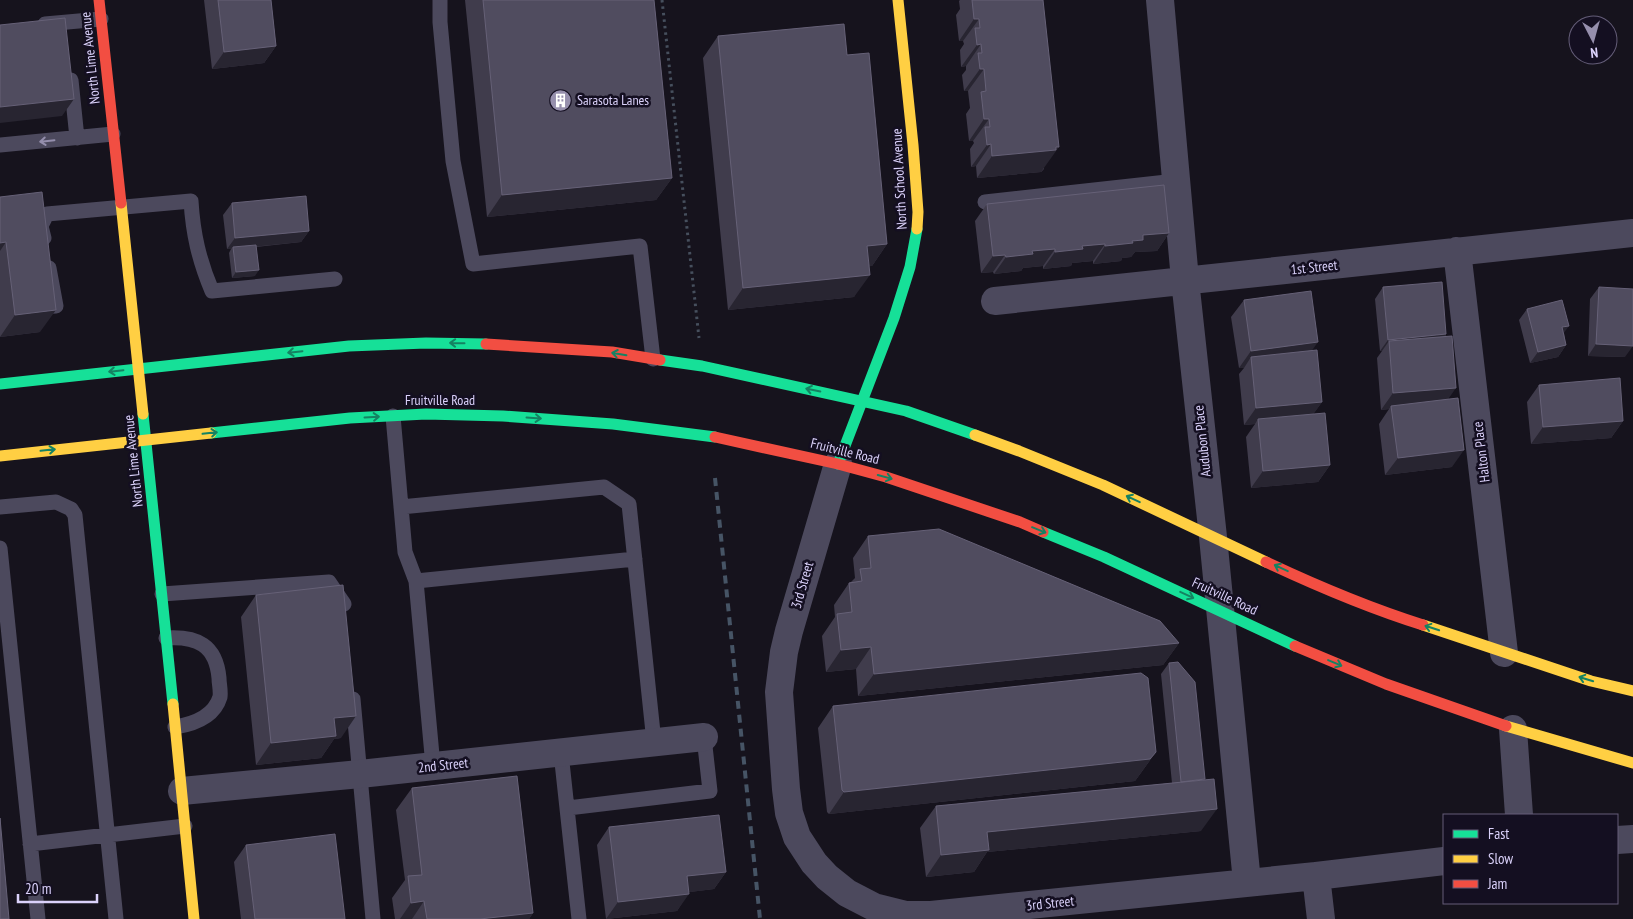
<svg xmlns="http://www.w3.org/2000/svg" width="1633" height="919" viewBox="0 0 1633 919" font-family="'PT Sans Narrow',sans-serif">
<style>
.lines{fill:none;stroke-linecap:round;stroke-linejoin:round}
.path{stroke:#464f5d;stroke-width:3;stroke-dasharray:2.5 4;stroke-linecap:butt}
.lane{stroke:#4c495d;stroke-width:15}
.street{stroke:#4c495d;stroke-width:28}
.fast{stroke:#16e098;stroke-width:11}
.slow{stroke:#ffcf43;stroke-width:11}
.jam{stroke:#f24e42;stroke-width:11}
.rail{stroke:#465465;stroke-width:4;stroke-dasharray:8 6;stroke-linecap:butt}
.wall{fill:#403c4c}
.shaded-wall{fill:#282531}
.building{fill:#504c5f;stroke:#666177}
.oneway{stroke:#948eac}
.oneway2{stroke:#158262}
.labels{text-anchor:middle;stroke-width:5;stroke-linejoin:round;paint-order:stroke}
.street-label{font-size:14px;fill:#dbd2fb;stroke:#140f21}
.poi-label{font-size:14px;fill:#dbd2fb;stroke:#140f21;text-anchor:start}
</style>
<rect width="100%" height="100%" fill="#16131d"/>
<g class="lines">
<!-- path -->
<path class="path" d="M662 0 699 338"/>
<!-- lane -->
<path class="lane" d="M440 0V22L453 161 473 264 640 246 653 359
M45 24 101 19
M71 80 77 138
M0 145 113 134
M985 202 1176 181
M44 238 41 226 47 214 191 201C193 234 199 260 212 291L335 279
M37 307 56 306 49 268
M393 416 405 552 416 581 433 766
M0 507 56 502 71 509 75 515 116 919
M401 507 604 487 629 504 654 742
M0 548 38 919
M416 581 635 559
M162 594 329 582 344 604
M166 638C197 636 216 645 219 678 219 684 221 691 220 697 214 717 194 724 175 727
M353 699 373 919
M561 753 579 919
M568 808 710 791 704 737
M30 844 185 826"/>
<!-- street -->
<path class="street" d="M1160 0 1185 280 1213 537 1247 882
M1457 251 1504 653
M995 301 1633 233
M838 464 789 631 784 652 779 692 786 789 789 813 797 837 814 863 827 877 847 893 874 907 906 915H931L1316 876 1444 861
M1513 729 1519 815
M182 791 360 774 704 737
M1617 840 1633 839
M1316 876 1321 919"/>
<!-- fast -->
<path class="fast" d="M660 360 702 366 906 411 975 435
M0 384 349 346 426 343 486 344
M143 414 173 704
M211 433 350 418 426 414 503 416 613 424 715 437
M838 464 894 318 910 267 917 229
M1043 532 1104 557 1295 646"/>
<!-- slow -->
<path class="slow" d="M898 0 913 145 918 212 917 229
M121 203 143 414
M975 435 1019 451 1103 485 1266 562
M0 456 211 433
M1423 625 1591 681 1633 691
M173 704 194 919
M1506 726 1633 763"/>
<!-- jam -->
<path class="jam" d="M99 0 121 203
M486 344 612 352 660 360
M715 437 838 464 886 477 1020 522 1043 532
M1266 562C1317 586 1369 608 1423 625
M1295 646 1386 684 1506 726"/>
<!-- rail -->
<path class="rail" d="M715 478 760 919"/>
</g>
<!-- wall -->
<path class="wall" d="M204 0H271L276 46 264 63 212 69Z
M465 0H654L672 178 656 200 487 217Z
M960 0H1043L1044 169 1041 172 977 178 976 166 971 167 970 149 974 143 973 141H969L966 114 970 108 968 91H964L962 75 966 70V66L961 67 960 50 964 44 963 41H959L956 15 960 9 959 1Z
M718 36 847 55 887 244 872 266H869L854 297 728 310 703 58Z
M0 197 40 332 0 337Z
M232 203 309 231 301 242 256 247 255 276 232 278 229 253 231 249H227L223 215Z
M987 204 1169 233 1157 251 1135 252 1131 257 1122 258 1121 261 1093 264V261L1072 263 1071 266 1043 269V266L1023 268 1021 271 994 274 993 272 981 273 975 221Z
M1383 287 1446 334 1445 337 1452 467 1385 475 1379 424 1389 409 1381 410 1377 358 1382 351H1380L1375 299Z
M1599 287 1625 357 1588 356 1590 299Z
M1244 300 1312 351 1322 402 1313 414 1330 465 1318 482 1251 488 1246 437 1255 424 1244 425 1239 374 1244 368H1239L1231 317Z
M1527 309 1564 333 1566 345 1558 357 1530 363 1519 320Z
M1539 385 1623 421 1611 438 1531 444 1527 402Z
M868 536 1179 643 1163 665 858 696 856 669 826 672 822 636 835 617 834 605 849 583 851 582 855 578 853 558Z
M256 595 341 738 334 739 321 758 256 765 241 617Z
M1169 663 1201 831 987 852 974 872 926 877 920 828 936 806 1172 783 1161 674Z
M833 706 1156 752 1135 781 829 814 827 812 818 728Z
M412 788 533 913 529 919H395L392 898 405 880 396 810Z
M609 827 726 872 714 889 689 892 677 911 606 919 597 845Z
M246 845 345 919H241L234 862Z"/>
<!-- shaded-wall -->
<path class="shaded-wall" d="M974 19H979L963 41H959Z
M981 44 966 66 961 67 977 45Z
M276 46 264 63 212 69 224 52Z
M980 69H984L968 91H964Z
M74 99 62 116 0 123V107Z
M984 119H989L973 141H969Z
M991 144 976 166 971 167 987 145Z
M1059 147 1041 172 977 178 992 156Z
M672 178 656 200 487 217 502 195Z
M309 231 301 242 233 249V247L231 249H227L235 238Z
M1169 233 1157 251 1135 252 1131 257 1122 258 1121 261 1093 264 1105 246 1132 241 1143 235Z
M6 242 0 251V243Z
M887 244 872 266 852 268 867 246Z
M1105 244 1093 261 1072 263 1071 266 1043 269 1055 252 1082 246Z
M1055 249 1043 266 1023 268 1021 271 994 274 1006 257 1032 251Z
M1005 255 993 272 981 273 993 256Z
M259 270 255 276 232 278 236 272Z
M870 275 854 297 728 310 743 288Z
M56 310 40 332 0 337 15 315Z
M1569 326 1560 338 1562 327Z
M1446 334 1438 346 1389 341 1382 351H1380L1388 340Z
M1318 342 1306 359 1251 357 1244 368H1239L1251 351Z
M1596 344 1633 346 1625 357 1588 356Z
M1566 345 1558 357 1530 363 1538 352Z
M1456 388 1444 405 1391 406 1389 409 1381 410 1393 393Z
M1322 402 1310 419H1258L1255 424 1244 425 1256 408Z
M1623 421 1611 438 1531 444 1543 427Z
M1464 450 1452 467 1385 475 1398 458Z
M1330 465 1318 482 1251 488 1263 471Z
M1179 643 1163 665 858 696 874 674Z
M871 647 856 669 826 672 841 650Z
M356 716 341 738 334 739 321 758 256 765 271 743 334 718Z
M1156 752 1135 781 829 814 844 792Z
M1217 809 1201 831 987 852 974 872 926 877 941 855 987 832Z
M726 872 714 889 675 894 687 876Z
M689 894 677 911 606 919 618 902Z
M424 901 412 919H400L411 903Z
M533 913 529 919H480Z"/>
<!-- building -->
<path class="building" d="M218 0H271L276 46 224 52Z
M483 0H654L672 178 502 195Z
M972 0H1043L1059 147H1056V150L992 156 991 144 987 145 985 127H990L989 119H984L981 92 986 91 984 69H980L978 53H982L981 44 977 45 975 28H980L979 19H974Z
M65 18 74 99 0 107V25Z
M844 24 847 55 869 53 887 244 867 246 870 275 743 288 718 36Z
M1164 185 1169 233 1143 235V240L1132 241 1133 243 1105 246V244L1082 246 1083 249 1055 252V249L1032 251 1033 254 1006 257 1005 255 993 256 987 204Z
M42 192 56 310 15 315 6 242 0 243V197Z
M306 196 309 231 235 238 232 203Z
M256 245 259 270 236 272 233 247Z
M1442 282 1446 334 1388 340 1383 287Z
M1599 287 1633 289V346L1596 344Z
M1311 291 1318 342 1251 351 1244 300Z
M1562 300 1569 326 1562 327 1566 345 1538 352 1527 309Z
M1452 336 1456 388 1393 393 1389 341Z
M1317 350 1322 402 1256 408 1251 357Z
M1620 378 1623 421 1543 427 1539 385Z
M1458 398 1464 450 1398 458 1391 406Z
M1325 413 1330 465 1263 471 1258 419Z
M939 529 1160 621 1179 643 874 674 871 647 841 650 837 614 852 612 849 583 862 581 860 569 871 568 868 536Z
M343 585 356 716 334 718 336 736 271 743 256 595Z
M1178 662 1195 682 1205 779 1181 782 1169 663Z
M1141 673 1148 678 1156 752 1150 759 844 792 842 790 833 706Z
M517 776 533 913 480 919H427L424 901 411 903 408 876 422 875 412 788Z
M1214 779 1217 809 987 832 989 850 941 855 936 806Z
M719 815 726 872 687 876 689 894 618 902 609 827Z
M0 818 9 919H0Z
M335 834 345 919H255L246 845Z"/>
<!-- one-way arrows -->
<defs><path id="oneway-shaft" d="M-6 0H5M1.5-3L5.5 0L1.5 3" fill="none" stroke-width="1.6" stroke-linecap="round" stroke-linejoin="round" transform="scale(1.25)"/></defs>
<use class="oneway" href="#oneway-shaft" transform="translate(47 141) rotate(174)"/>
<g class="oneway2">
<use href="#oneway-shaft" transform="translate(457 343) rotate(-179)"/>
<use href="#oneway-shaft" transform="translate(295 352) rotate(174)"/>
<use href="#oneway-shaft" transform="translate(619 354) rotate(-171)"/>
<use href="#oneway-shaft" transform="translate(116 371) rotate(174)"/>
<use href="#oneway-shaft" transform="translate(813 390) rotate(-168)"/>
<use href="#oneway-shaft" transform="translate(372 417) rotate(-3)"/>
<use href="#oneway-shaft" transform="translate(534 418) rotate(4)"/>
<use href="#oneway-shaft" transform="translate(210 433) rotate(-6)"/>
<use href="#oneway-shaft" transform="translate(48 450) rotate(-6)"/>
<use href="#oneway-shaft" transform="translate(885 477) rotate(15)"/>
<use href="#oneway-shaft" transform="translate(1133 499) rotate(-155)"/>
<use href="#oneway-shaft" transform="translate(1039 530) rotate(22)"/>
<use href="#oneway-shaft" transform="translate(1281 568) rotate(-155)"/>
<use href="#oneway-shaft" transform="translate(1187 595) rotate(25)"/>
<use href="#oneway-shaft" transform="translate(1432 628) rotate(-162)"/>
<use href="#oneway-shaft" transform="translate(1335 663) rotate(23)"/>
<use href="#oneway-shaft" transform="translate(1586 679) rotate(-163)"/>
</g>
<!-- icons -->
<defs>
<symbol id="building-disc" viewBox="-11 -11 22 22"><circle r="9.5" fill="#968fad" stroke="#140f21"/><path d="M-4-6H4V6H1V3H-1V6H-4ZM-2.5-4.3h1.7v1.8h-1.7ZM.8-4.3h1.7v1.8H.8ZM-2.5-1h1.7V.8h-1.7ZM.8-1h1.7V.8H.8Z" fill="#fff"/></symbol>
</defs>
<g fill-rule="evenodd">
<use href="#building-disc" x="548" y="88" width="25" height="25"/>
</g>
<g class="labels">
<!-- street labels -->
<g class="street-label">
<text transform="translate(90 58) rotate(-96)" y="5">North Lime Avenue</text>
<text transform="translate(899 179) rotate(-93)" y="5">North School Avenue</text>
<text transform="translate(1314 267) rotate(-6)" y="5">1st Street</text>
<text x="440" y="405">Fruitville Road</text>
<text transform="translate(1202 441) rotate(-96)" y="5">Audubon Place</text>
<text transform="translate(845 451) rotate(14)" y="5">Fruitville Road</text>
<text transform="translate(1481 452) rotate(-97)" y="5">Halton Place</text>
<text transform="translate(133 461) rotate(-96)" y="5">North Lime Avenue</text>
<text transform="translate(802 585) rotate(-74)" y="5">3rd Street</text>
<text transform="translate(1225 596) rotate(25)" y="5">Fruitville Road</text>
<text transform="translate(443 765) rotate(-6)" y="5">2nd Street</text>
<text transform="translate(1050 903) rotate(-6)" y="5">3rd Street</text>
</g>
<!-- poi labels -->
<g class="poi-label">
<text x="577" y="105">Sarasota Lanes</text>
</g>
</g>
<!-- legend -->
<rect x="1443" y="814" width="175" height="90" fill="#140f21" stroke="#645d78"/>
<rect x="1453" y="830" width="25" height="8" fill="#16e098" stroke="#645d78"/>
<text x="1488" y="839" font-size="15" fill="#dbd2fb">Fast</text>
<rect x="1453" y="855" width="25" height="8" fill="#ffcf43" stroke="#645d78"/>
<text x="1488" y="864" font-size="15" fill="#dbd2fb">Slow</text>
<rect x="1453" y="880" width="25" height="8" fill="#f24e42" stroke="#645d78"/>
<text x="1488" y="889" font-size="15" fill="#dbd2fb">Jam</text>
<!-- north arrow -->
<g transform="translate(1593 40) rotate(174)"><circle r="24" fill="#140f21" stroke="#645d78"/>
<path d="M0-4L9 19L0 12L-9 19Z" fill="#968fad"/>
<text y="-8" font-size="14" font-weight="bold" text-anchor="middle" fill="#dbd2fb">N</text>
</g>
<!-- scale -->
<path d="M18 894v8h79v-8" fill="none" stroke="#dbd2fb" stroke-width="2.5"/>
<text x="25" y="894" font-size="15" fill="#dbd2fb" stroke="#140f21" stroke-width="4" paint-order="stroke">20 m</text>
</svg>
